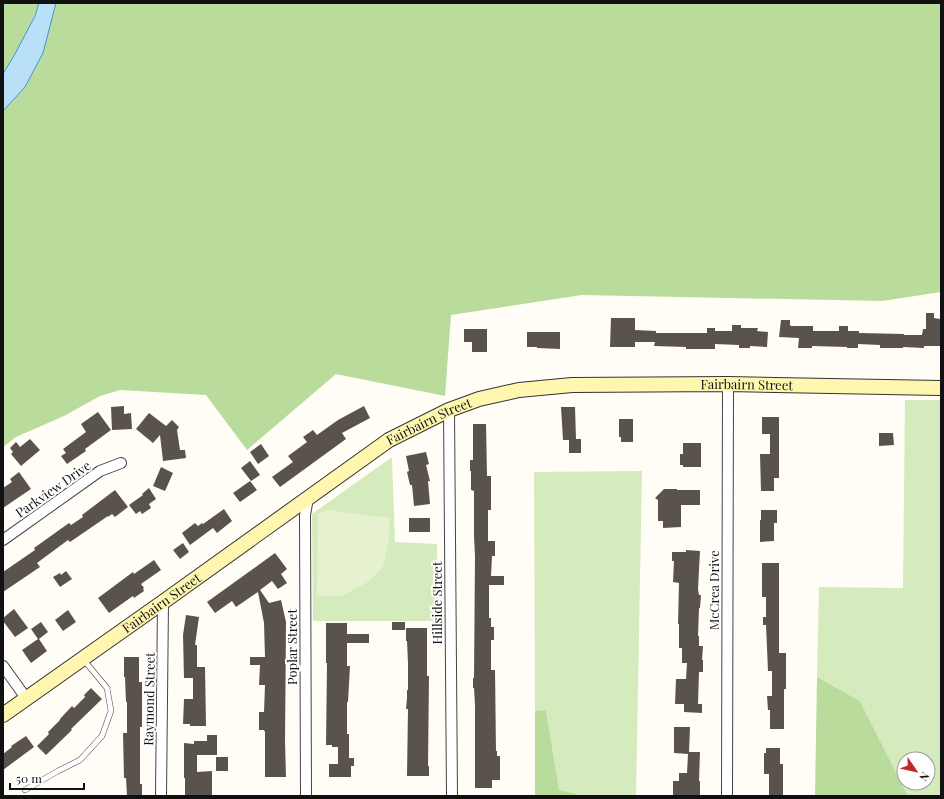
<svg xmlns="http://www.w3.org/2000/svg" width="944" height="799" viewBox="0 0 944 799" font-family="'Playfair Display',serif">
<style>
.green{fill:#d5ebbd;fill-rule:evenodd}
.forest{fill:#b9dc9c}
.pitch{fill:#e6f2cf}
.water{fill:#b9e0f7;stroke:#3f96cf}
.building{fill:#5a524d}
.lines{fill:none;stroke-linecap:round;stroke-linejoin:round}
.service-casing{stroke:#444;stroke-width:6}
.minor-casing{stroke:#444;stroke-width:12}
.secondary-casing{stroke:#333;stroke-width:16}
.service{stroke:#fff;stroke-width:5}
.minor{stroke:#fff;stroke-width:10}
.secondary{stroke:#fff6b0;stroke-width:14}
.labels{text-anchor:middle;stroke-width:4;stroke-linejoin:round;paint-order:stroke}
.street-label{font-size:13px;fill:#111;stroke:#fff}
</style>
<rect width="100%" height="100%" fill="#fffdf5"/>
<!-- green -->
<path class="green" d="M905 400H941V796H908L860 701 817 677 819 587 903 588ZM904 759H928V783H904Z
M392 457 395 542 437 544 438 621H313L312 514Z
M642 471 636 796H583L559 791 546 710 535 711 534 472Z"/>
<!-- forest -->
<path class="forest" d="M3 3H39C31 28 17 52 3 74Z
M56 3H941V292L882 301 582 295 451 315 445 396 336 374 247 450 206 395 120 390 100 396 64 416 16 437 3 447V111L25 87 43 53Z
M817 677 860 701 908 796H815Z
M546 710 559 790 583 796H535V711Z"/>
<!-- pitch -->
<path class="pitch" d="M327 510 390 518 389 538 383 567 368 582 341 596H317L318 514Z"/>
<!-- water -->
<path class="water" d="M39 3H56L43 53 25 87 3 111V74L15 54 35 16Z"/>
<!-- building -->
<path class="building" d="M926 313H934V318L940 319 941 346H924V348L903 347V348H880V345L858 344V348H847V347L812 346V348H798L799 338 779 337 781 320H790V325L791 326H813V331H839V326H848V331H859V333L904 334V335H922L923 329H926Z
M611 318H635V330L656 331V333H707V328H715V331H732V325H741V328H758L757 331 768 332 767 347 750 346V348H739V345L715 344V349H686V347L654 346 655 342H635V347H610Z
M464 329H487V352H472V342H464Z
M527 332H560V349L537 348V347H527Z
M124 406V414L131 413 132 429 112 430 111 407Z
M364 406 370 418 342 433 346 439 280 487 272 477 293 462 288 456 307 442 303 437 313 430 317 435 338 420Z
M561 407H575L576 439H581V453H569V440H563Z
M98 412 111 430 85 449 86 451 67 464 61 456 66 453 63 449 86 432 81 424Z
M149 413 166 426 172 420 179 427 177 430 180 450H185L186 458 163 461 160 435 153 443 136 429Z
M762 417H779V478H774V491H761L760 454H770V434H762Z
M619 419H633V442H621V437H619Z
M473 424H486L487 476H491V510H488V541H495V556H492L491 576H504V585H489V618H491V627H494V640H491V670H495L496 751H497V756H500V780H492V788H475V705L474 688H473V678H474L475 556 474 536V491L471 490V471H470V460H473Z
M879 433H893L894 445 879 446Z
M30 439 40 450 21 466 11 454 13 452 10 448 16 442 20 447Z
M683 443H701V467H683V465H680V454H683Z
M261 444 269 456 258 464 250 452Z
M426 452 429 464 426 465 430 481H428L430 504 414 506 412 485H410L407 472 409 471 406 456Z
M250 461 260 475 251 481 241 468Z
M161 467 173 473 165 491 153 486Z
M19 472 31 489 3 508V488L12 482 10 479Z
M250 481 257 490 240 502 233 493Z
M149 488 156 499 149 504 151 508 142 514 140 511 136 514 129 505 143 495 142 494Z
M664 489H677V490H700V505H681V527L663 528V521H658V500L655 498Z
M115 490 128 507 115 517 112 514 108 517V516L70 542 68 540 37 563 40 567 3 592V572L35 550 34 548 69 523 71 525 83 517 82 515Z
M224 509 232 521 217 533 213 528 190 545 182 533 195 523 198 526 202 523 203 524Z
M761 510H777V523H774V541L760 542V520H761Z
M409 518H430V532H409Z
M183 543 189 552 180 559 173 550Z
M686 550 700 551 698 589 699 595H701L700 608H699L698 636H699V646H703L702 660H703V672H699L698 704H702V713L684 712V704H675L676 679H686L687 663H682V648H679V624H678L679 583 673 582 674 561H672V552H686Z
M275 553 287 569 281 574 287 583 278 589 272 581 260 590 269 603 281 600 286 622 285 742 286 777H265V732L264 730H259V712H264L265 685H259L260 665H250V657H265L264 623 258 592 236 607 232 601 215 613 207 602Z
M154 560 161 570 141 584 144 588 143 589 144 591 134 598 133 596 109 613 98 598 133 572 134 574Z
M762 563H779V653H786V689H784V729H770V710H768L767 696H772V671H768L766 625H763V617H766V597H762Z
M66 571 72 579 60 587 53 577 60 573 61 575Z
M14 609 28 628 15 637 3 621V618Z
M68 610 76 622 63 631 55 620Z
M186 615 199 617 195 645H197V667H205L206 726H190V724H183L184 699H193V678H184L183 635Z
M41 622 48 632 39 639 47 651 31 663 22 650 38 639 31 629Z
M392 622H405V630H392Z
M326 623H347V634H369V643H347V666H350L348 702H347V734H349V758H354V766H351V777H329V764H338V747H332V745H326L327 663H326Z
M406 628H427V676H429L428 766H429V776H407L408 709H406L407 698V690H408V663L407 641H406Z
M124 657H139V682H142V727H140V784H142V796H127L126 778H124L123 733H127V702H126L125 677H124Z
M91 688 102 699 71 729 72 730 46 755 37 746 49 734 48 732 60 720V719L72 706 74 708 85 697 84 695Z
M674 727H690L689 752H700L699 781H700V796H673V781H679V773H687L688 754 674 753Z
M207 735H217V755H197V772L212 771V796H185V778H184V743L194 744V741H207Z
M26 736 34 747 3 770V754L12 747 11 746Z
M766 748H780V764H783V796H769V774H764V753H766Z
M216 757H228V771H216Z"/>
<g class="lines">
<defs>
<path id="service" d="M25 790 58 771 80 760 102 736 111 711 107 688 83 659"/>
<path id="minor" d="M449 410 452 796
M3 540 100 471 121 463
M3 666 26 698
M161 796 163 602
M306 796 305 515 308 498
M727 796 728 384"/>
<g id="secondary">
<path id="s1" d="M3 715 163 602 389 440 449 410 479 399 519 390 572 385 728 384 941 388"/>
</g>
</defs>
<!-- service casing -->
<use href="#service" class="service-casing"/>
<!-- minor casing -->
<use href="#minor" class="minor-casing"/>
<!-- secondary casing -->
<use href="#secondary" class="secondary-casing"/>
<!-- service -->
<use href="#service" class="service"/>
<!-- minor -->
<use href="#minor" class="minor"/>
<!-- secondary -->
<use href="#secondary" class="secondary"/>
</g>
<g class="labels">
<!-- street labels -->
<g class="street-label">
<text dy="5" stroke="none"><textPath href="#s1" startOffset="842">Fairbairn Street</textPath></text>
<text dy="5" stroke="none"><textPath href="#s1" startOffset="518">Fairbairn Street</textPath></text>
<text transform="translate(53 489) rotate(-35)" y="5">Parkview Drive</text>
<text transform="translate(714 590) rotate(-90)" y="5">McCrea Drive</text>
<text dy="5" stroke="none"><textPath href="#s1" startOffset="194">Fairbairn Street</textPath></text>
<text transform="translate(437 603) rotate(-90)" y="5">Hillside Street</text>
<text transform="translate(292 647) rotate(-90)" y="5">Poplar Street</text>
<text transform="translate(149 699) rotate(-89)" y="5">Raymond Street</text>
</g>
</g>
<!-- border -->
<rect width="944" height="799" fill="none" stroke="#111111" stroke-width="8"/>
<!-- north arrow -->
<g transform="translate(916 771) rotate(124)"><circle r="19" fill="#ffffff" stroke="#a0a0a0"/>
<path d="M0-3L7 15L0 10L-7 15Z" fill="#c4262e"/>
<text y="-6" font-size="11" font-weight="bold" text-anchor="middle" fill="#111111">N</text>
</g>
<!-- scale -->
<path d="M10 783v6h74v-6" fill="none" stroke="#111111" stroke-width="2"/>
<text x="16" y="783" font-size="12" fill="#111111" stroke="#ffffff" stroke-width="3" paint-order="stroke">50 m</text>
</svg>
